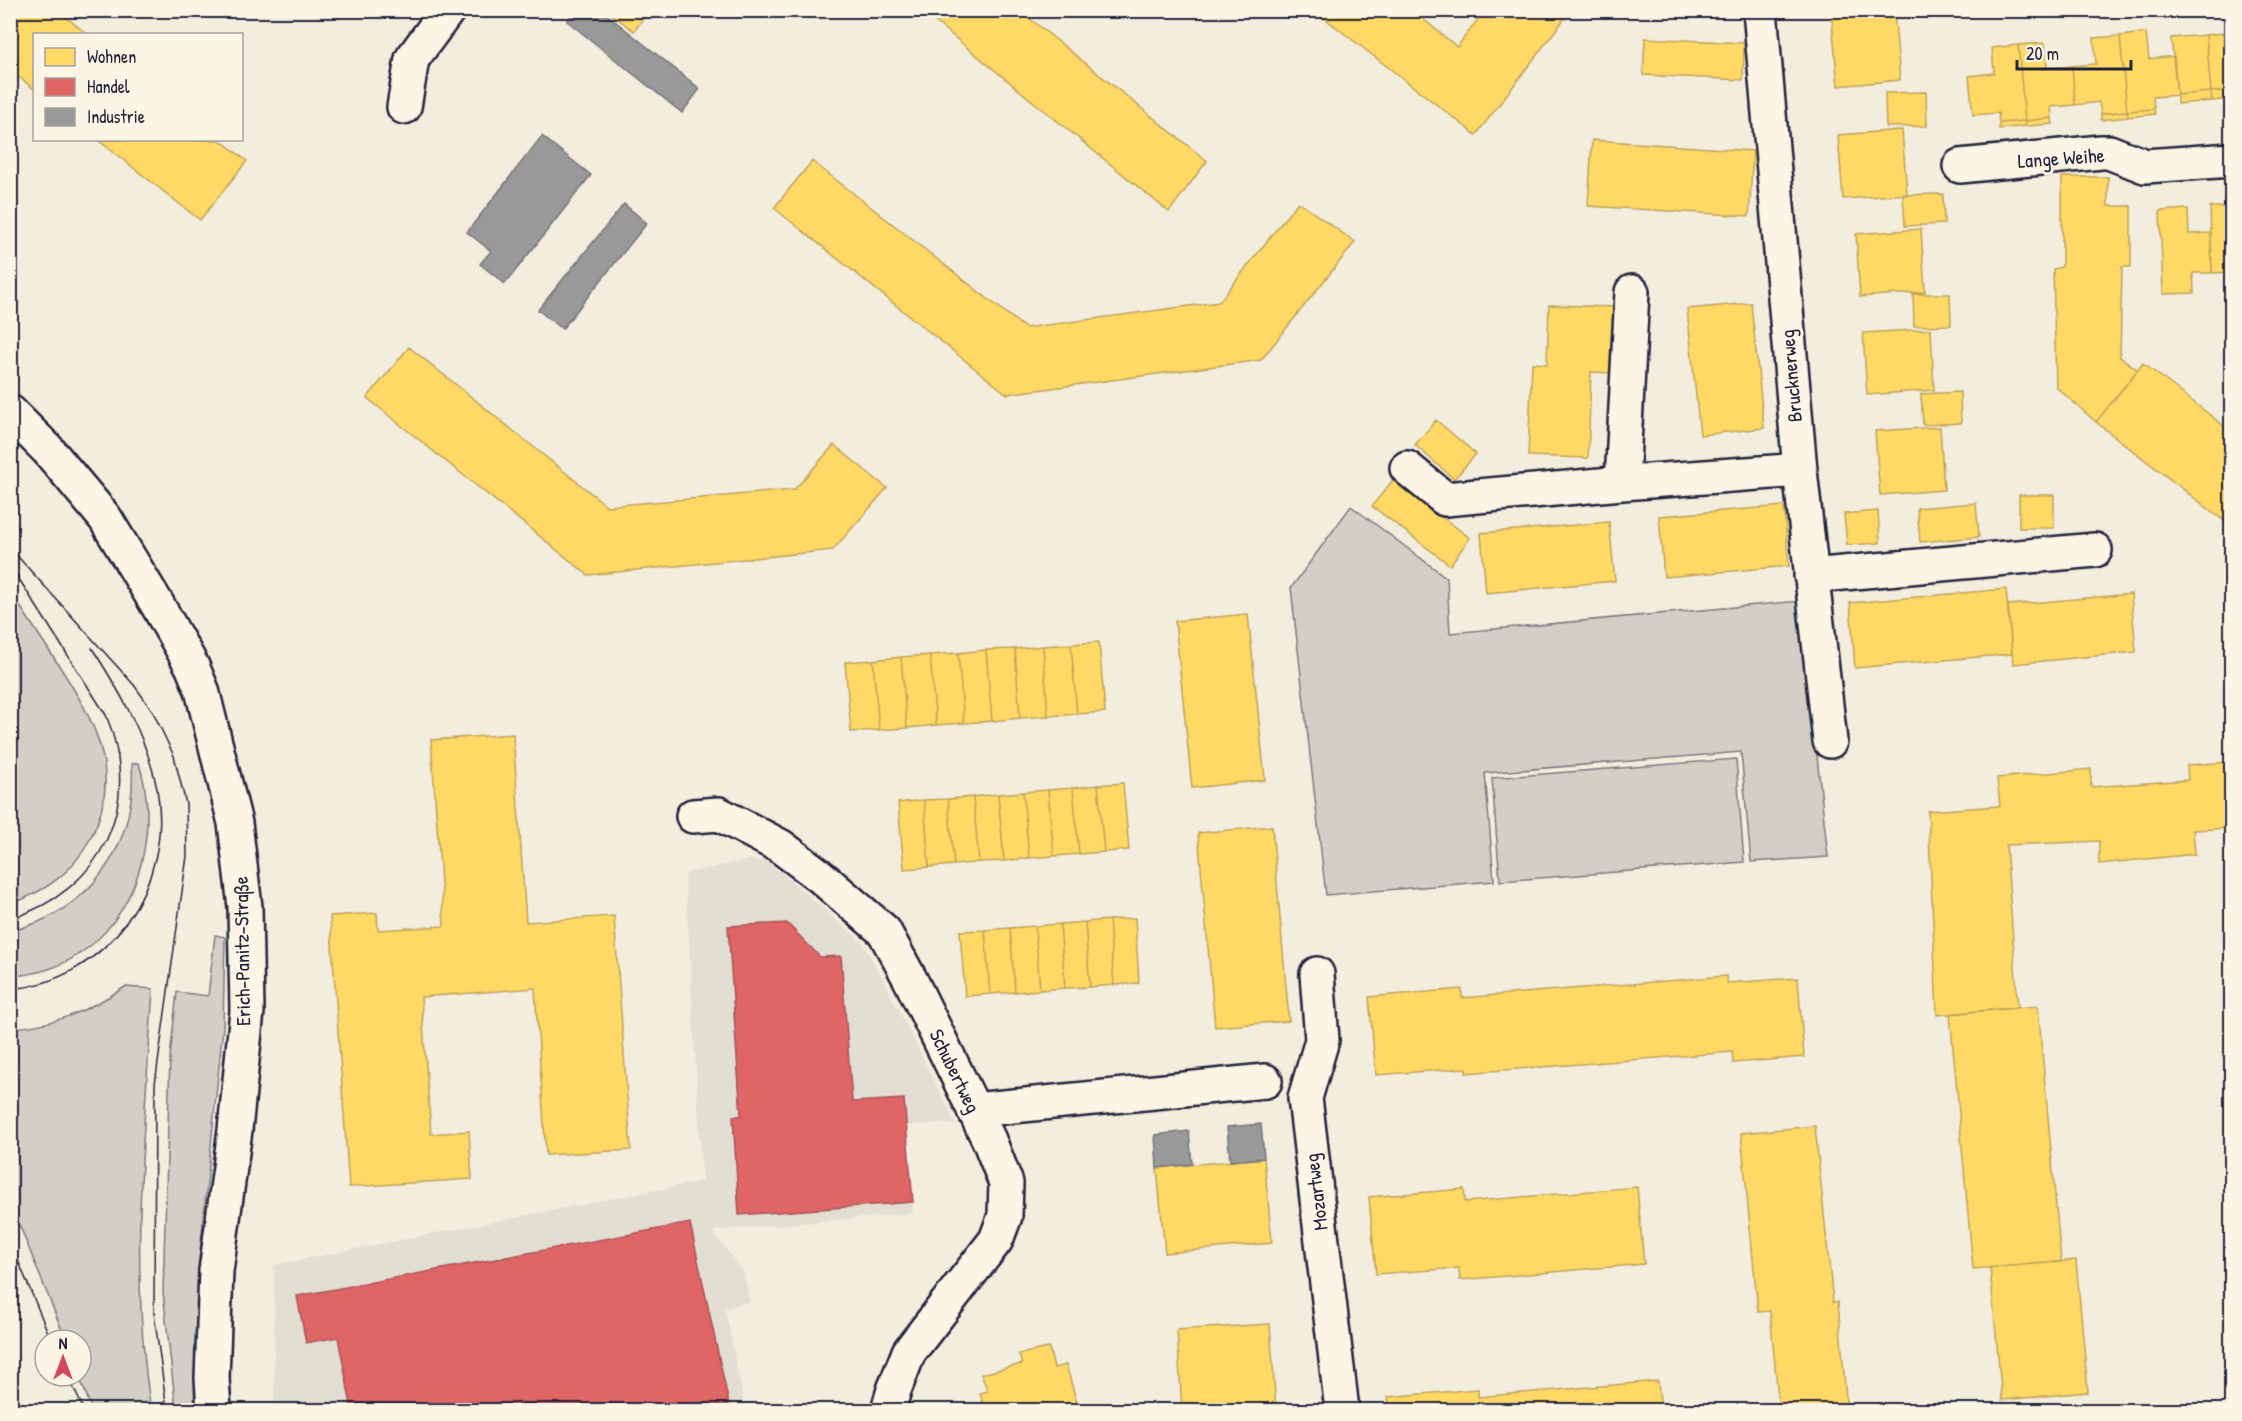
<svg xmlns="http://www.w3.org/2000/svg" width="2242" height="1421" viewBox="0 0 2242 1421" font-family="'Patrick Hand',sans-serif">
<style>
.built{fill:#e3ded2}
.green{fill:#d4cfc6;stroke:#7b7880;stroke-width:1.5}
.homes{fill:#ffd966;stroke:#bda259;stroke-width:1.5}
.shops{fill:#e06666;stroke:#a75259;stroke-width:1.5}
.industry{fill:#999;stroke:#75757d;stroke-width:1.5}
.lines{fill:none;stroke-linecap:round;stroke-linejoin:round}
.minor-casing{stroke:#22223b;stroke-width:38}
.major-casing{stroke:#22223b;stroke-width:38}
.minor{stroke:#fcf5e5;stroke-width:33}
.major{stroke:#fcf5e5;stroke-width:33}
.tram{stroke:#22223b;stroke-width:1.5}
.labels{text-anchor:middle;stroke-width:6;stroke-linejoin:round;paint-order:stroke}
.street-label{font-size:20px;fill:#22223b;stroke:#fcf5e5}
</style>
<rect width="100%" height="100%" fill="#f3edde"/>
<filter id="ink" filterUnits="userSpaceOnUse"><feTurbulence type="fractalNoise" baseFrequency=".0167" numOctaves="2"/><feDisplacementMap in="SourceGraphic" scale="12" xChannelSelector="R" yChannelSelector="G"/><feConvolveMatrix kernelMatrix="1 2 1 2 8 2 1 2 1" color-interpolation-filters="sRGB"/></filter>
<g filter="url(#ink)">
<!-- built -->
<path class="built" d="M750 860 765 861 784 875 863 943 888 989 957 1126 941 1123 906 1126 913 1213 712 1231 744 1273 750 1302 725 1308 745 1410H274V1265L702 1181 685 873Z"/>
<!-- green -->
<path class="green" d="M1351 506 1447 578 1450 633 1800 601 1828 857 1751 862 1741 752 1485 773 1494 881 1326 895 1291 588Z
M10 591C26 615 42 640 58 664 94 720 125 773 90 839 73 873 45 891 11 904Z
M1736 759 1744 862 1500 881 1492 778Z
M139 763C168 856 117 971 11 976V931C91 911 137 846 132 764Z
M215 935 225 937 223 1027 198 1272 194 1410H176L163 1292 170 1058 177 992 208 996Z
M125 987 153 989C144 1129 129 1271 151 1410H92L79 1376H81V1340H66L11 1204V1028C54 1026 89 1010 125 987Z"/>
<!-- homes -->
<path class="homes" d="M10 10H57L87 34H34V89L10 70Z
M606 10H650L634 31Z
M921 10H1019L1207 161 1169 212Z
M1314 10H1412L1457 47 1485 10H1571L1476 135Z
M1831 10H1894L1900 80 1838 86Z
M2232 32V90L2211 92 2206 35Z
M2146 33 2149 59 2174 56 2177 95 2153 97 2154 109 2127 111 2120 36Z
M2206 35 2211 92 2177 95 2171 38Z
M2120 36 2127 111 2101 114 2099 102 2075 105 2072 66 2096 64 2094 38Z
M1645 38 1744 43 1743 80 1643 75Z
M2045 43 2047 68 2072 66 2075 105 2051 107 2052 118 2025 121 2018 45Z
M2018 45 2025 121 1999 123 1998 113 1973 115 1969 76 1994 73 1992 48Z
M2232 90V99L2212 101 2211 92Z
M1926 92 1927 126 1886 127 1885 93Z
M2211 92 2212 101 2177 104V95Z
M2154 109 2155 114 2128 117 2127 111Z
M2127 111 2128 117 2101 120V114Z
M2052 118 2053 124 2026 126 2025 121Z
M2025 121 2026 126 1999 129V123Z
M1902 130 1907 194 1843 199 1838 135Z
M98 140H220L247 161 200 220Z
M1592 140 1753 151 1749 216 1588 206Z
M812 161 1025 328 1219 302 1298 202 1355 242 1261 360 1007 394 774 208Z
M2062 177H2108V206H2131V267H2122L2120 357 2138 370 2096 422 2056 387 2053 269 2062 267Z
M1943 194 1944 224 1905 226 1903 195Z
M2210 207H2232V272L2212 273Z
M2188 209 2189 234 2211 233 2212 273H2193L2194 293 2163 294 2160 211Z
M1921 229 1925 292 1860 297 1856 234Z
M1913 294H1950L1951 325 1914 326Z
M1751 303 1764 428 1700 435 1687 309Z
M1549 305 1615 307 1612 373 1591 372 1588 458 1528 456 1532 363 1547 364Z
M1931 329 1934 390 1867 395 1863 333Z
M409 347 607 506 794 490 834 445 887 488 833 550 588 575 367 398Z
M2143 363 2232 432V527L2096 422Z
M1960 392 1961 423 1923 425 1921 394Z
M1436 420 1476 454 1454 479 1415 445Z
M1940 427 1944 490 1880 495 1875 431Z
M1393 480 1470 538 1450 565 1372 506Z
M2019 495H2054V528H2019Z
M1976 503 1979 537 1920 542 1917 508Z
M1784 506 1789 566 1664 577 1659 516Z
M1878 511 1880 543 1847 545 1844 514Z
M1609 522 1615 581 1486 593 1481 533Z
M2006 589 2012 654 1855 668 1850 603Z
M2131 594 2136 652 2013 664 2008 605Z
M1248 614 1265 780 1192 788 1175 621Z
M1099 642 1105 712 1077 714 1071 644Z
M1071 644 1077 714 1048 716 1043 646Z
M1043 646 1048 716 1020 718 1015 649Z
M1015 649 1020 718 992 721 986 650Z
M986 650 992 721 964 723 958 653Z
M958 653 964 723 936 725 930 655Z
M930 655 936 725 907 728 901 657Z
M901 657 907 728 879 730 873 660Z
M873 660 879 730 851 732 845 662Z
M513 734 526 922 614 916 631 1150 546 1155 535 988 421 997 431 1134 469 1131 472 1179 349 1187 330 916 377 913 378 930 444 926 431 740Z
M2232 762V828L2193 830 2195 854 2099 864V841L2006 845 2018 1007 1937 1015 1928 811 2000 806 1997 778 2091 769V787L2188 780 2187 765Z
M1123 783 1129 850 1104 852 1098 785Z
M1098 785 1104 852 1079 854 1073 788Z
M1073 788 1079 854 1054 856 1048 790Z
M1048 790 1054 856 1029 858 1023 792Z
M1023 792 1029 858 1004 861 998 794Z
M998 794 1004 861 979 862 973 797Z
M973 797 979 862 954 865 948 799Z
M948 799 954 865 929 867 924 800Z
M924 800 929 867 904 869 898 803Z
M1272 826 1289 1021 1215 1027 1198 833Z
M1135 918 1139 983 1114 985 1109 920Z
M1109 920 1114 985 1090 987 1085 922Z
M1085 922 1090 987 1065 988 1060 924Z
M1060 924 1065 988 1040 990 1035 926Z
M1035 926 1040 990 1015 992 1010 928Z
M1010 928 1015 992 990 994 985 930Z
M985 930 990 994 965 996 960 931Z
M1726 976 1727 983 1798 978 1804 1057 1733 1063 1732 1052 1466 1073V1068L1376 1075 1369 997 1462 989V998Z
M2038 1006 2061 1262 1973 1269 1950 1014Z
M1815 1126 1833 1302H1838L1847 1410H1779L1770 1311 1758 1312 1741 1133Z
M1264 1158 1272 1243 1165 1253 1157 1168Z
M1637 1187 1644 1264 1460 1280 1459 1268 1376 1274 1369 1197 1464 1189 1465 1202Z
M2076 1260 2088 1392 2002 1400 1990 1268Z
M1270 1324 1276 1410H1182L1177 1330Z
M1049 1348 1054 1368 1066 1365 1079 1410H985L980 1393 988 1391 981 1374 1022 1364 1019 1354Z
M1658 1381 1661 1410H1390L1388 1397 1478 1389V1397Z"/>
<!-- shops -->
<path class="shops" d="M787 923 820 957 841 956 852 1102 904 1099 913 1202 739 1215 733 1116H741L728 926Z
M690 1223 729 1404 696 1410H352L338 1337 306 1343 297 1296Z"/>
<!-- industry -->
<path class="industry" d="M576 10H601L700 89 682 113 567 21Z
M542 136 591 175 505 284 480 264 491 251 467 232Z
M624 204 647 223 562 329 538 310Z
M1261 1124 1264 1158 1230 1161 1227 1127Z
M1189 1131 1192 1164 1157 1168 1155 1135Z"/>
<g class="lines">
<defs>
<path id="minor" d="M1760 10 1800 470 1830 741
M404 107 412 59 448 10
M1960 166 2101 152H2109L2145 166 2232 160
M1407 468 1445 499 1622 483 1800 470
M1622 483 1632 292
M1811 576 2095 550
M693 816 719 814 780 846 820 876 884 931 910 979 989 1140 1006 1183 1005 1216 996 1240 909 1352 894 1390 888 1410
M1317 974 1322 1040 1305 1098 1342 1410
M974 1110 1265 1081"/>
<path id="major" d="M10 412 48 450 105 518 157 604 192 666 202 690 235 823 245 907 247 1011 235 1130 216 1271 212 1378 214 1410"/>
</defs>
<!-- minor casing -->
<use href="#minor" class="minor-casing"/>
<!-- major casing -->
<use href="#major" class="major-casing"/>
<!-- minor -->
<use href="#minor" class="minor"/>
<!-- major -->
<use href="#major" class="major"/>
<!-- tram -->
<path class="tram" d="M10 548 134 685 152 710 174 756 186 804 187 856 155 1084 154 1313 167 1410
M10 565 106 715C143 804 103 890 10 919
M10 989C109 981 174 883 157 789 147 737 120 692 92 648
M10 1241 51 1340
M68 1376 84 1410"/>
</g>
</g>
<g class="labels">
<!-- street labels -->
<g class="street-label">
<text transform="translate(2061 158) rotate(-4)" y="7">Lange Weihe</text>
<text transform="translate(1791 376) rotate(-95)" y="7">Brucknerweg</text>
<text transform="translate(242 951) rotate(-91)" y="7">Erich-Panitz-Straße</text>
<text transform="translate(955 1071) rotate(64)" y="7">Schubertweg</text>
<text transform="translate(1316 1192) rotate(-97)" y="7">Mozartweg</text>
</g>
</g>
<!-- margin -->
<rect width="2242" height="1421" fill="none" stroke="#fcf5e5" stroke-width="36"/>
<rect x="18" y="18" width="2206" height="1385" fill="none" stroke="#22223b" stroke-width="2" filter="url(#ink)"/>
<!-- legend -->
<rect x="33" y="33" width="210" height="108" fill="#fcf5e5" stroke="#a5a1a1" stroke-width="1.5"/>
<rect x="45" y="48" width="30" height="18" fill="#ffd966" stroke="#a5a1a1" stroke-width="1.5"/>
<text x="87" y="63" font-size="18" fill="#22223b">Wohnen</text>
<rect x="45" y="78" width="30" height="18" fill="#e06666" stroke="#a5a1a1" stroke-width="1.5"/>
<text x="87" y="93" font-size="18" fill="#22223b">Handel</text>
<rect x="45" y="108" width="30" height="18" fill="#999999" stroke="#a5a1a1" stroke-width="1.5"/>
<text x="87" y="123" font-size="18" fill="#22223b">Industrie</text>
<!-- north arrow -->
<g transform="translate(63 1358)"><circle r="28" fill="#fcf5e5" stroke="#a5a1a1" stroke-width="1.5"/>
<path d="M0-4.5L10 22L0 15L-10 22Z" fill="#d1495b"/>
<text y="-9" font-size="16" font-weight="bold" text-anchor="middle" fill="#22223b">N</text>
</g>
<!-- scale -->
<path d="M2017 60v9h114v-9" fill="none" stroke="#22223b" stroke-width="3"/>
<text x="2026" y="60" font-size="18" fill="#22223b" stroke="#fcf5e5" stroke-width="4.5" paint-order="stroke">20 m</text>
</svg>
